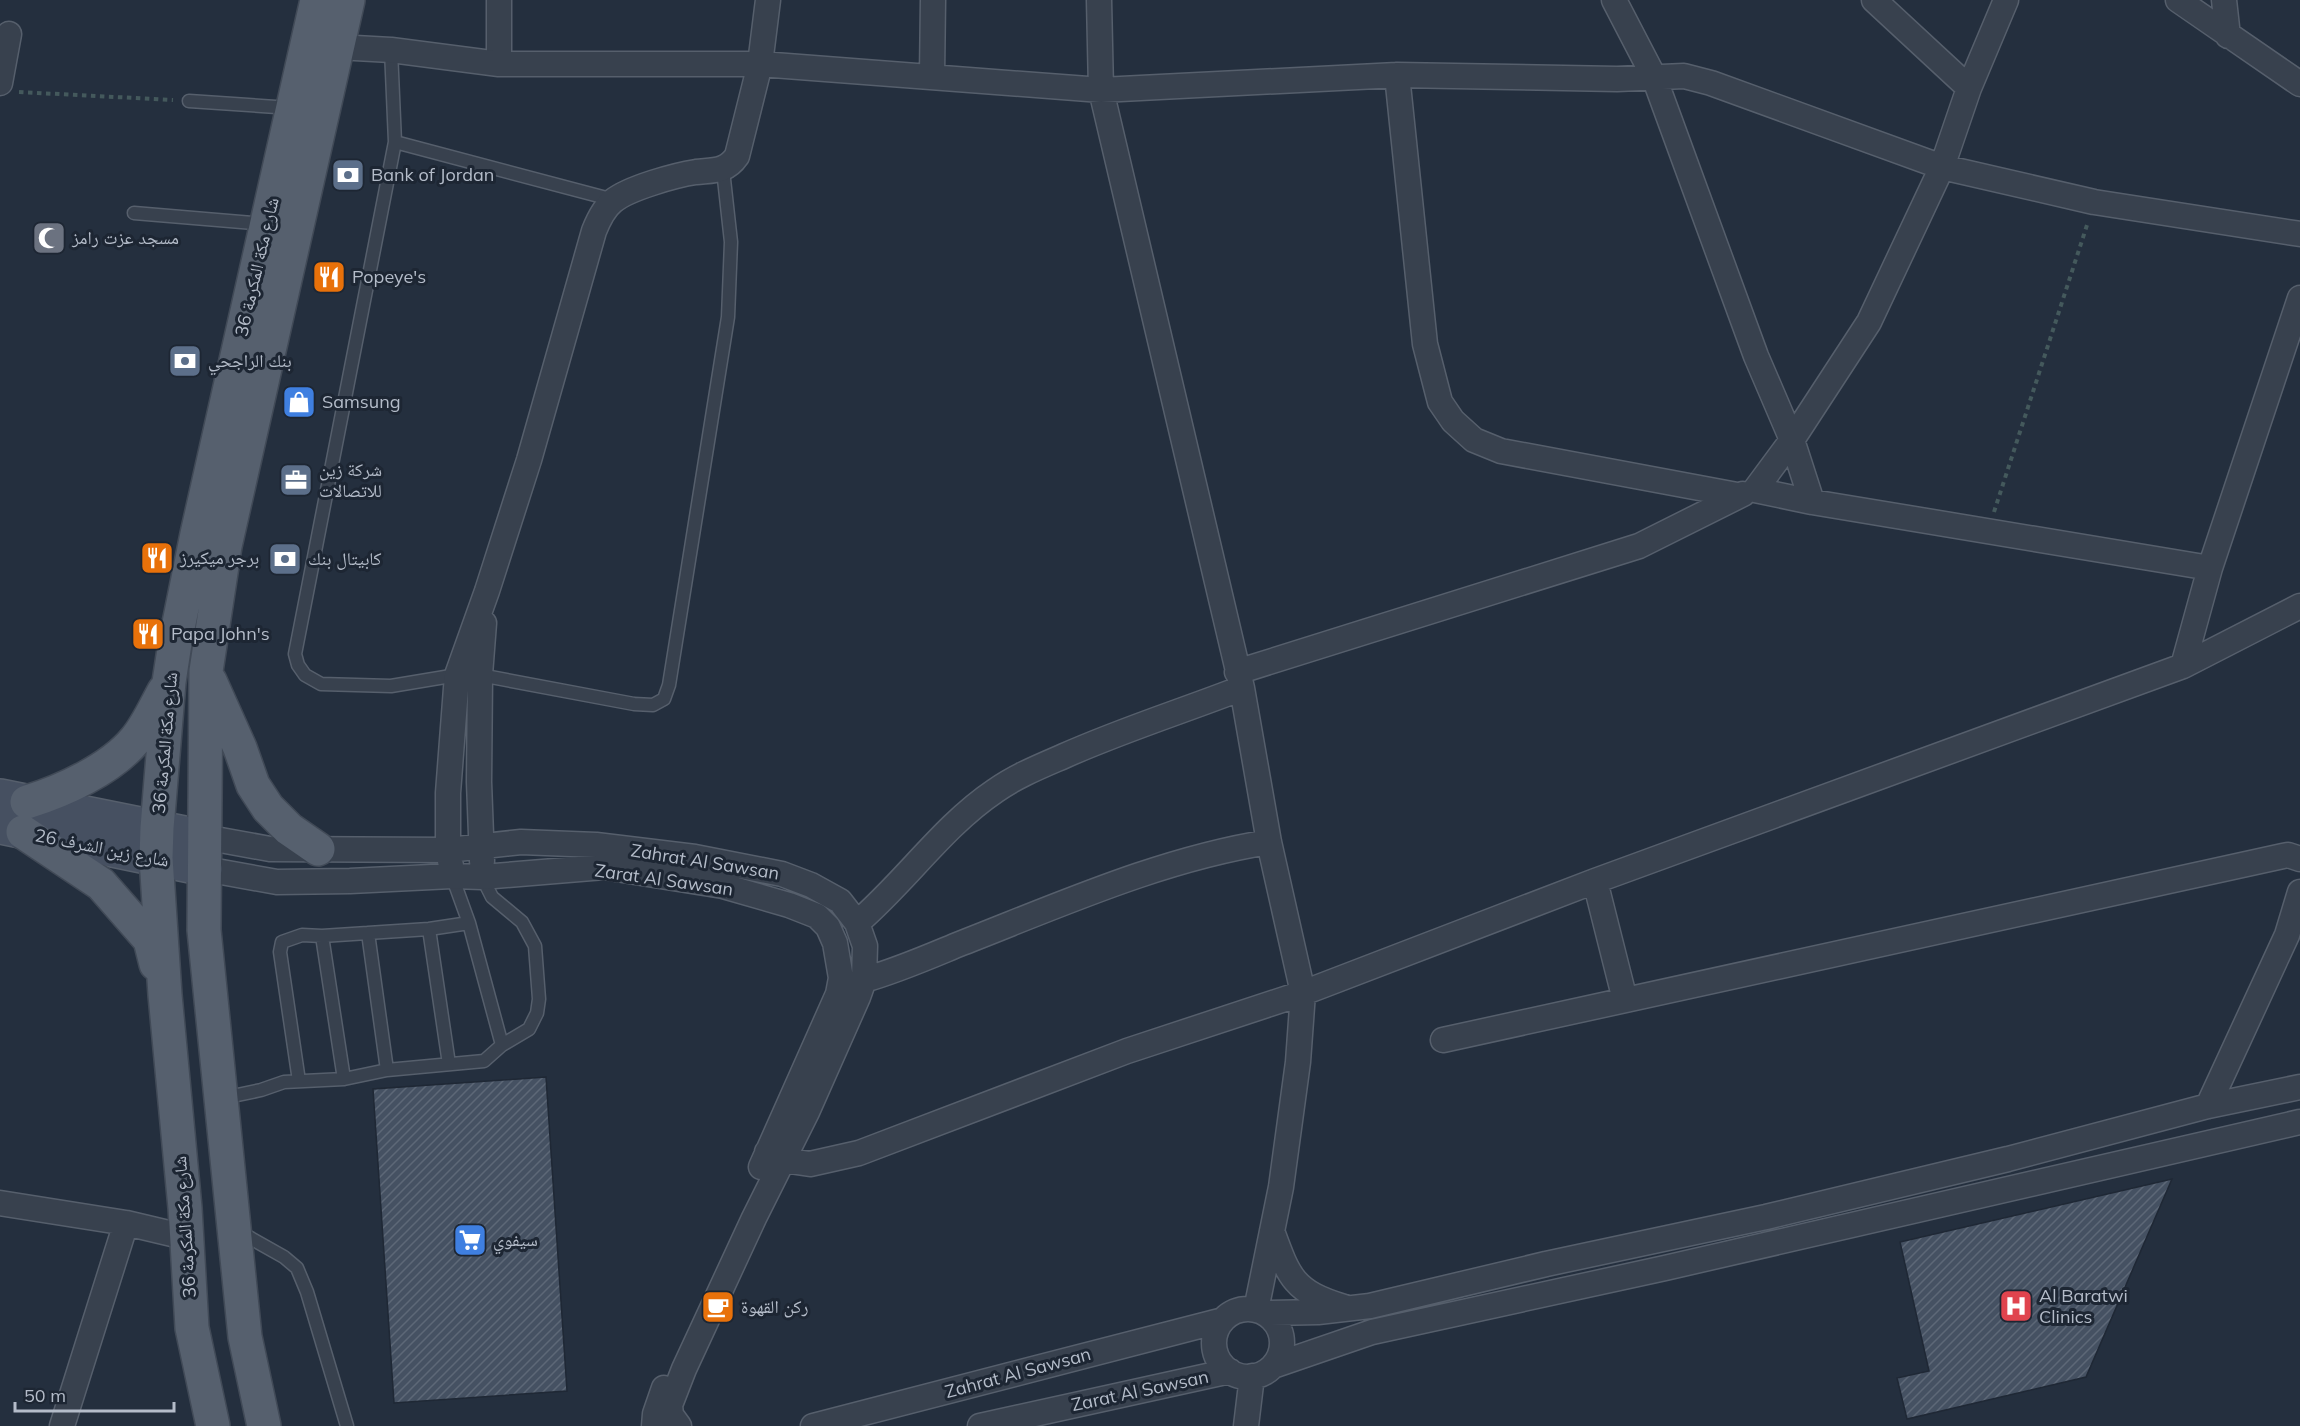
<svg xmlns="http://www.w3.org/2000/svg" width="2300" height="1426" viewBox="0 0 2300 1426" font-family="Mulish,'Noto Naskh Arabic',sans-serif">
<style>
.building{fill:url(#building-hatch);stroke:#1f2835;stroke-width:1.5}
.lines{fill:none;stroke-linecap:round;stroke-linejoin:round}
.service-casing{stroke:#565f6c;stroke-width:15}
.minor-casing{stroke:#565f6c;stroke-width:27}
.secondary-casing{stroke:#565f6c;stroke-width:36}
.primary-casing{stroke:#414a57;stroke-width:36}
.path{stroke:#44595c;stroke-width:4;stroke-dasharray:4.5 4.5;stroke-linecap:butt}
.service{stroke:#38414e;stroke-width:12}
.minor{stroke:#38414e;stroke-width:24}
.secondary{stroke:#465061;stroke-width:33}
.primary{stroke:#56606e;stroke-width:33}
.labels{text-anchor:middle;stroke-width:6;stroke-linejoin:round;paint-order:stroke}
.poi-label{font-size:18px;fill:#b4bcc9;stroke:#1d2633;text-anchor:start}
.street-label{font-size:18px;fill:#b4bcc9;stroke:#1d2633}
</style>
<defs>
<pattern id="building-hatch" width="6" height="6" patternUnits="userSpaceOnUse" patternTransform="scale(1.5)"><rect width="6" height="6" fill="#455162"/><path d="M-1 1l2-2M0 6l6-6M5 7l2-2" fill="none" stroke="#5d6877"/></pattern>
</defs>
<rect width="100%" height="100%" fill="#242f3e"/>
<!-- building -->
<path class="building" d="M546 1077 567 1391 394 1403 373 1089Z
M2172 1179 2086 1377 1907 1419 1897 1378 1929 1371 1900 1242Z"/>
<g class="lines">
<defs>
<path id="service" d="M391 50 395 142 295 654 298 665 305 675 321 684 391 686 457 675H480L634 704 653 705 664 699 669 685 728 317 731 242 723 170
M189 101 291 108
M395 142 614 200
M134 213 266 224
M452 876 469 923 502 1045
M429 929 449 1064
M368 933 387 1070
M322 936 344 1079
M299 1081 280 952 282 942 302 935 322 936 429 929 469 923
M223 1098 261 1090 284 1082 344 1079 387 1070 484 1061 502 1045 529 1029 537 1013 539 999 535 946 522 922 492 897 482 877
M238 1231 284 1257 297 1268 307 1292 347 1426"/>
<path id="minor" d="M499 0V64
M1099 0 1101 90 1242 688 1269 842 1303 993 1298 1062 1281 1187 1256 1310
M1614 0 1654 77 1756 356 1792 440 1755 490 1812 502 2210 568
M1874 0 1969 88
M2178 0 2300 84
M2224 0 2228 36
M337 47 391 50 499 64H760L1101 90 1397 75 1617 79 1684 76 1711 83 1942 167 2094 202 2300 234
M1397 75 1425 344 1440 402 1453 421 1474 440 1501 451 1737 495
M932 76 933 0
M0 83 9 34
M1812 502 1792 440 1869 322 1942 167 1969 88 2006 0
M2183 666 2210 568 2300 298
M1237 672 1639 546 1743 494
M204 837 270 849 448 850 521 842 596 845 695 857 782 874 811 885 840 901 857 923 865 946 864 980 858 997 807 1112 754 1218 684 1369 670 1405 671 1415 679 1426
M482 861 479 782 480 675 484 623
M451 866 448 850V793L457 675 487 591 529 460 594 231C598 221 604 208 613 201 629 188 676 175 696 172 714 170 726 172 737 156L760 64 768 0
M205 869 277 882 350 881 452 876 482 877 604 867 723 886 789 905 817 916 828 927 835 943 841 978 838 994 761 1167
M1595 881 1625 1000
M857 923C905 882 943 826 995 791 1016 776 1041 766 1064 756 1122 730 1183 711 1242 688
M864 980C899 970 928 957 962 943 1062 904 1162 859 1269 842
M1443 1040 2283 856 2288 855 2300 859
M2208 1106 2287 935 2300 892
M767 1152 783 1160 810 1164 859 1153 1127 1051 1303 993 1595 881 2183 666 2300 606
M0 1203 126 1223 185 1237
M1272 1231C1289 1278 1294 1292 1344 1307
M1214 1343a34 34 0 1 1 68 0a34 34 0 1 1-68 0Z
M1266 1313 1318 1312 1370 1306 1546 1264 1766 1217 2008 1159 2208 1106 2300 1087
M1273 1366 1372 1332 1665 1268 2300 1122
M62 1426 126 1223
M654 1426 655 1414 664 1388
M813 1426 1223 1320
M980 1426 1230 1371
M1246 1426 1252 1376"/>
<path id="secondary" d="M0 796 204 837
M0 827 205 869"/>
<path id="primary" d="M210 681 240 748 253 785 268 808 289 829 318 849
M27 802C63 791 111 769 135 740 147 726 155 707 164 691
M23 832 101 884 150 940 156 964
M213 1426 192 1328 185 1208 165 995 156 858 157 828 169 682 175 643 197 534 317 0
M264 1426 245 1337 204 930 206 671 225 546 348 0"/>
</defs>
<!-- service casing -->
<use href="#service" class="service-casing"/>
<!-- minor casing -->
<use href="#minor" class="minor-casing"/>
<!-- secondary casing -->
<use href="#secondary" class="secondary-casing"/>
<!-- primary casing -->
<use href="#primary" class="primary-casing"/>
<!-- path -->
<path class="path" d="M19 92 173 100
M1994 512 2088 222"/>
<!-- service -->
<use href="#service" class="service"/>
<!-- minor -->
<use href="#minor" class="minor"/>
<!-- secondary -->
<use href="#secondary" class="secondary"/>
<!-- primary -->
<use href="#primary" class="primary"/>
</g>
<!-- icons -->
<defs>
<symbol id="bank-square" viewBox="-11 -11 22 22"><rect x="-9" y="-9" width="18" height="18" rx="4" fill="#5c6f8a" stroke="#1d2633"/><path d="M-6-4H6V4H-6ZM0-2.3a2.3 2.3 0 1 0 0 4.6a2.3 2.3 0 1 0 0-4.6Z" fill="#fff"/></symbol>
<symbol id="mosque-square" viewBox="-11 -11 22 22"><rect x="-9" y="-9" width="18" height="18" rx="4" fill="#6b7280" stroke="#1d2633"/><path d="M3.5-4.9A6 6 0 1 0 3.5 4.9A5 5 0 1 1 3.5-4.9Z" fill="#fff"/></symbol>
<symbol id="restaurant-square" viewBox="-11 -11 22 22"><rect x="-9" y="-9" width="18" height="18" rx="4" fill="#e8710a" stroke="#1d2633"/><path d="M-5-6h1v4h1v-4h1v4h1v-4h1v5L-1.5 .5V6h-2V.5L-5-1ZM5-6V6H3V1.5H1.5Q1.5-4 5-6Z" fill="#fff"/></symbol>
<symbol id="shop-square" viewBox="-11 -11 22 22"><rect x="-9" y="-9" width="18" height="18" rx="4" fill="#3f7fe0" stroke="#1d2633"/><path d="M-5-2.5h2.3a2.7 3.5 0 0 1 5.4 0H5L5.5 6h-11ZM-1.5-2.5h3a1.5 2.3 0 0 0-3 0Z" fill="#fff"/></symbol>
<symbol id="office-square" viewBox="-11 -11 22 22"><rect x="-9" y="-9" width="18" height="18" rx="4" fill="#5c6f8a" stroke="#1d2633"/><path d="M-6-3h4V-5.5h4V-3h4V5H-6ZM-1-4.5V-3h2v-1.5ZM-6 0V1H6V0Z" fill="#fff"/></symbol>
<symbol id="supermarket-square" viewBox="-11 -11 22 22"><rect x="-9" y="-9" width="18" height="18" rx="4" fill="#3f7fe0" stroke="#1d2633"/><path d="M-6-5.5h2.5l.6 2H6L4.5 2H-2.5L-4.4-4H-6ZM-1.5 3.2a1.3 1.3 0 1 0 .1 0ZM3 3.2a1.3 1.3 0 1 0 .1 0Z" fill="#fff"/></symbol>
<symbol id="hospital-square" viewBox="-11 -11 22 22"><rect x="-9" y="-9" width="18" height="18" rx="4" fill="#e0444e" stroke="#1d2633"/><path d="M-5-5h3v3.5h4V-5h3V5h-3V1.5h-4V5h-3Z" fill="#fff"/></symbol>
<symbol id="cafe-square" viewBox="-11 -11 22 22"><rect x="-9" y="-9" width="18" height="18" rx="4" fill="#e8710a" stroke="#1d2633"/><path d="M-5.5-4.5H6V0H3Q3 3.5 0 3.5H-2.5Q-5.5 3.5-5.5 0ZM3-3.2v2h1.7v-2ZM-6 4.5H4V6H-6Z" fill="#fff"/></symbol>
</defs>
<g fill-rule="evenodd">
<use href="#bank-square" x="329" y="156" width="38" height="38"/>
<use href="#mosque-square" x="30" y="219" width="38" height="38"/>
<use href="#restaurant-square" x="310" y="258" width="38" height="38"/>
<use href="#bank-square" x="166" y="342" width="38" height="38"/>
<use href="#shop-square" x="280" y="383" width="38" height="38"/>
<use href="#office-square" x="277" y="461" width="38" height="38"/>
<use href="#restaurant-square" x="138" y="539" width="38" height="38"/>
<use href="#bank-square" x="266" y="540" width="38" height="38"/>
<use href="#restaurant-square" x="129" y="615" width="38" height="38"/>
<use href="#supermarket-square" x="451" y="1221" width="38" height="38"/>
<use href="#hospital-square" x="1997" y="1287" width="38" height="38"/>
<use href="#cafe-square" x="699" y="1288" width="38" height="38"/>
</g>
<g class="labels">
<!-- poi labels -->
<g class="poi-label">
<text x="371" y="181">Bank of Jordan</text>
<text x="72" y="244">مسجد عزت رامز</text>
<text x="352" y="283">Popeye's</text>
<text x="208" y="367">بنك الراجحي</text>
<text x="322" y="408">Samsung</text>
<text x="319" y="476">شركة زين<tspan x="319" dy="21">للاتصالات</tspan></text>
<text x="180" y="564">برجر ميكيرز</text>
<text x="308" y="565">كابيتال بنك</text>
<text x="171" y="640">Papa John's</text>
<text x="493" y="1246">سيفوي</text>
<text x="2039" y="1302">Al Baratwi<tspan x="2039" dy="21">Clinics</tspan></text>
<text x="741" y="1313">ركن القهوة</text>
</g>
<!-- street labels -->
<g class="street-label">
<text transform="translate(257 267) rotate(-77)" y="6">شارع مكة المكرمة 36</text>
<text transform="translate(165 743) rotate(-85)" y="6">شارع مكة المكرمة 36</text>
<text transform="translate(102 848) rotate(11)" y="6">شارع زين الشرف 26</text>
<text transform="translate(705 862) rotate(9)" y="6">Zahrat Al Sawsan</text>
<text transform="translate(664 880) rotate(8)" y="6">Zarat Al Sawsan</text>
<text transform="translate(185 1227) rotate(-94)" y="6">شارع مكة المكرمة 36</text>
<text transform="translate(1018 1373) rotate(-15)" y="6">Zahrat Al Sawsan</text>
<text transform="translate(1140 1391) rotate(-12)" y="6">Zarat Al Sawsan</text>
</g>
</g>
<!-- scale -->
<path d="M15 1402v9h159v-9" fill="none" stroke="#b4bcc9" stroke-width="3"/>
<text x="24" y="1402" font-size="18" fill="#b4bcc9" stroke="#1d2633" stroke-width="4.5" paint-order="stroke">50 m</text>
</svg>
